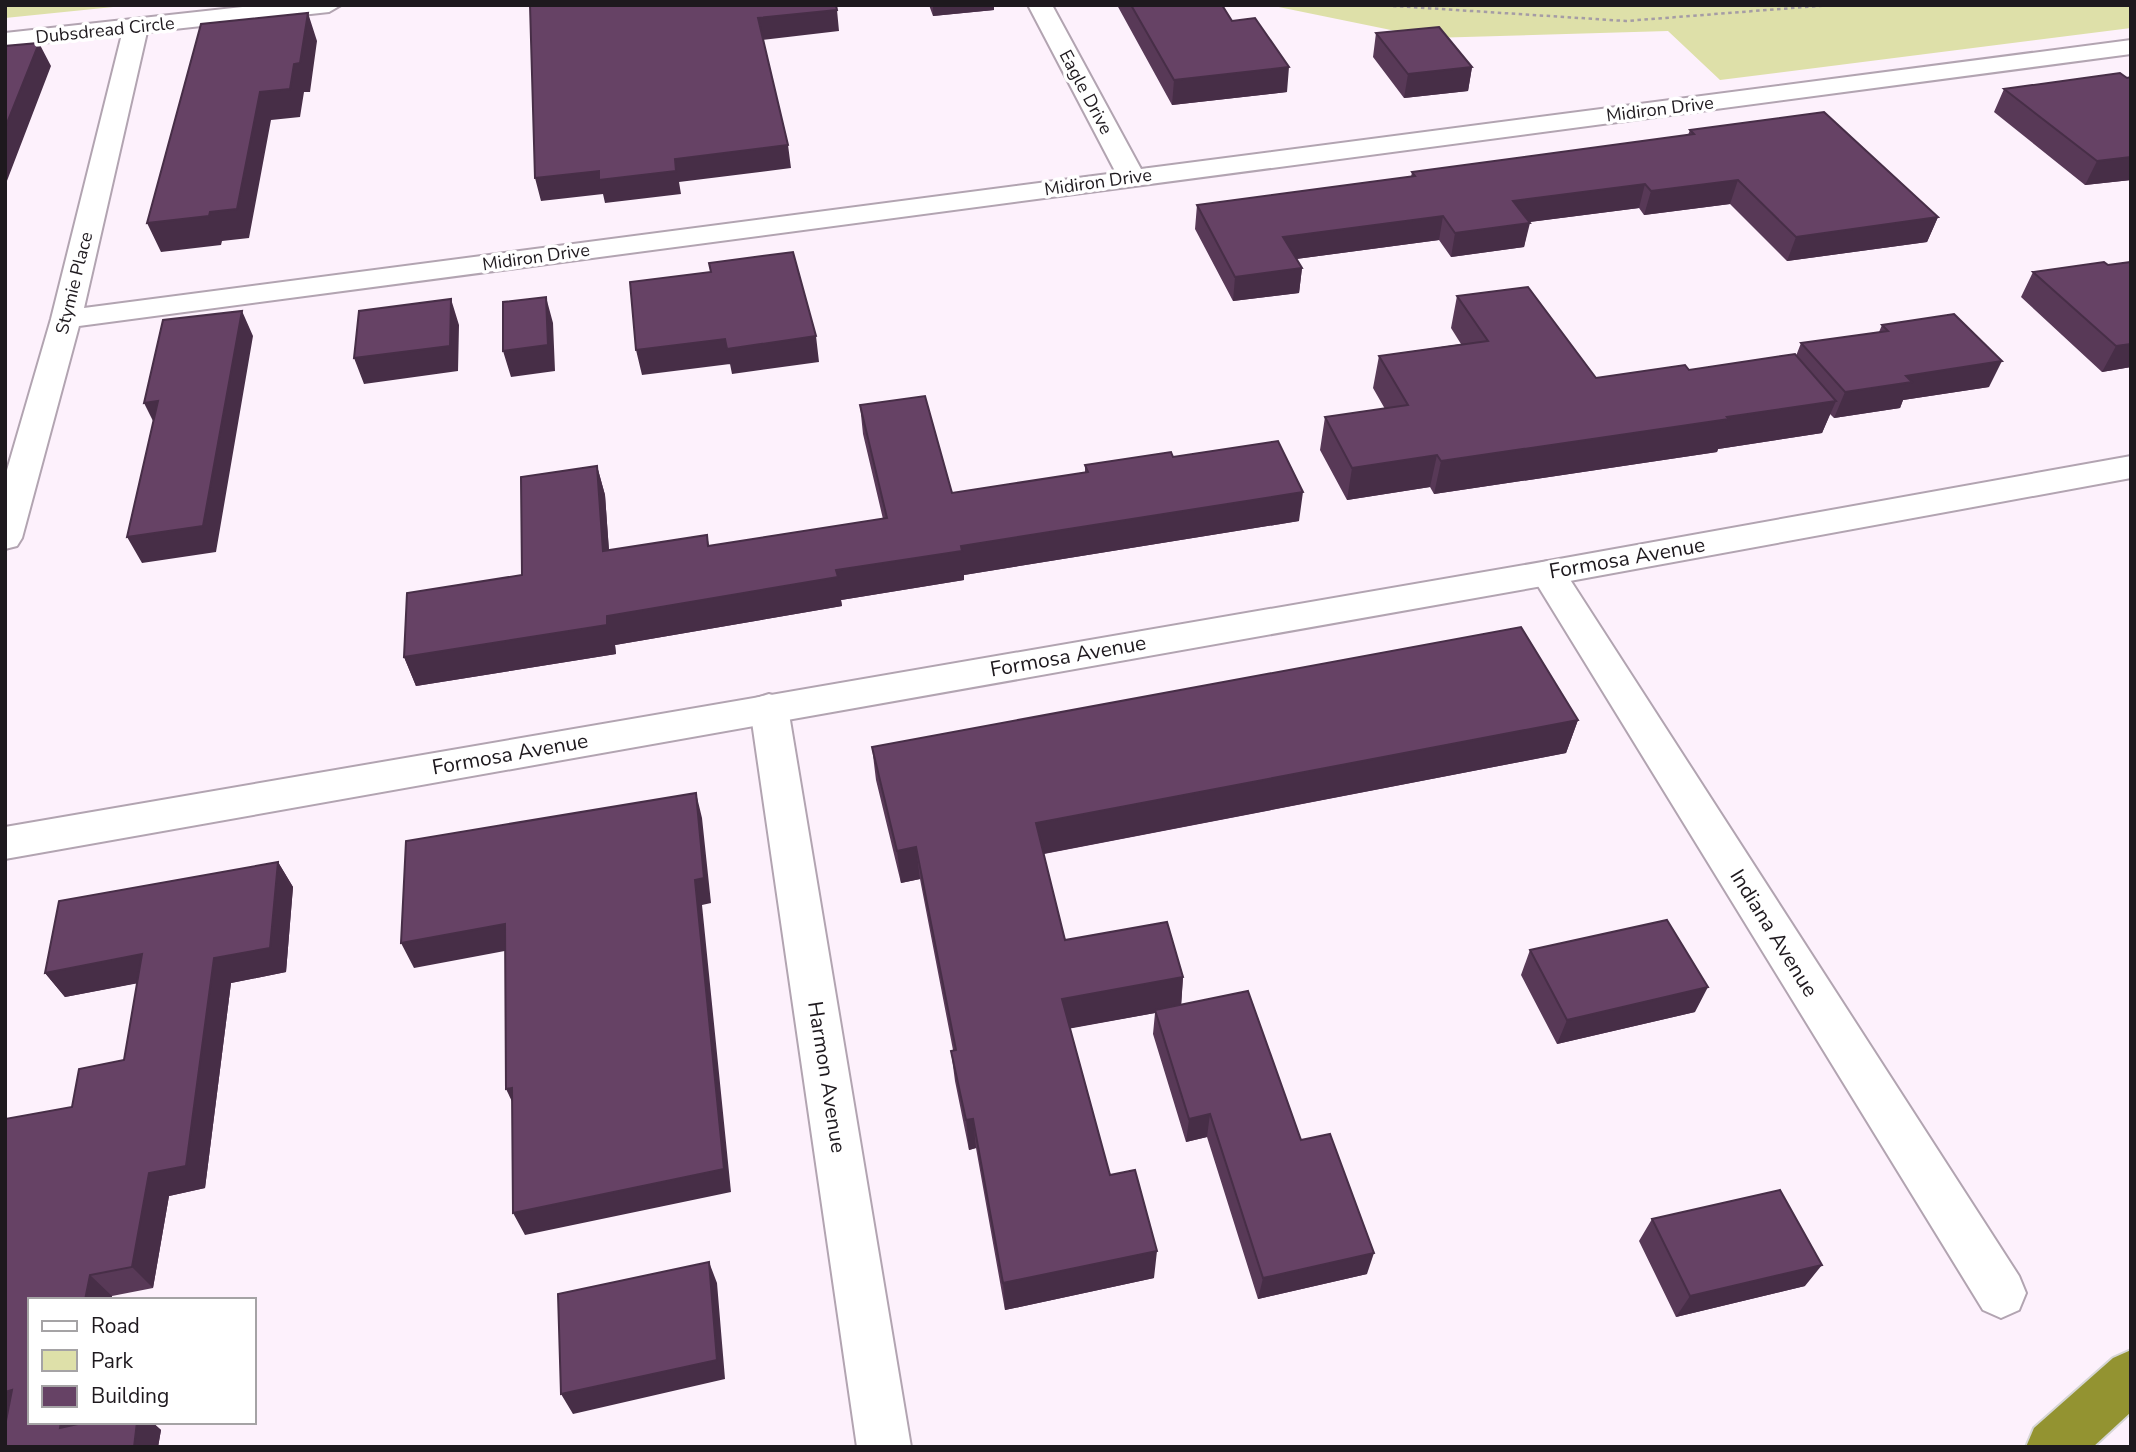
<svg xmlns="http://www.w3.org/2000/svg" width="2136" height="1452" viewBox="0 0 2136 1452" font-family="'Nunito Sans',sans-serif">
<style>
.green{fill:#dee0a9}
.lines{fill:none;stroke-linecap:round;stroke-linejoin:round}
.street-casing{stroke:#b2a4b1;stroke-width:4}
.secondary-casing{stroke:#b2a4b1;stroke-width:4}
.highway-casing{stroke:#d6d6d6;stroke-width:4}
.path{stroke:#a59ca5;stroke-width:2.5;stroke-dasharray:3.5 3.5;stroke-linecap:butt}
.street{fill:#fff;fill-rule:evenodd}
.secondary{fill:#fff;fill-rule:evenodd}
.highway{fill:#939331;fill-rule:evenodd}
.wall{fill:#583957}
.shaded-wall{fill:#472e47}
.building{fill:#664265;stroke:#472e47;stroke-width:2}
.labels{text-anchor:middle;stroke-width:7;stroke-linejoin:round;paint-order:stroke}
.far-street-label{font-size:18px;fill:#1e191e;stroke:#fff}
.street-label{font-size:21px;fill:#1e191e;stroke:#fff}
</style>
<rect width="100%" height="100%" fill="#fdf1fc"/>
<!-- green -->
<path class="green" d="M5 5H133L5 18Z
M1269 5H2131V28L1720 80 1668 31 1430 38Z"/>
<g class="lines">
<defs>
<path id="street" d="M261 5H341L329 12 147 32 84 308 1116 173 1028 5H1052L1141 169 2131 40V54L79 326 22 538 17 546 5 549V477L51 319 122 34 5 47V33Z
M1548 561 1560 564 2019 1276 2026 1293 2019 1310 2001 1318 1983 1310 1530 573 1536 564Z
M769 694 782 698 788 708 911 1447H857L750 708 756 698Z"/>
<path id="secondary" d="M2131 456V478L1548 585 5 859V827L1548 561Z"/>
<path id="highway" d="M2131 1350V1412L2093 1447H2026L2034 1428 2113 1358Z"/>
</defs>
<!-- street casing -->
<use href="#street" class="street-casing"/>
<!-- secondary casing -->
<use href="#secondary" class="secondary-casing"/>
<!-- highway casing -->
<use href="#highway" class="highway-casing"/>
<!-- path -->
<path class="path" d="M1379 5 1626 21 1831 5"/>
<!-- street -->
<use href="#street" class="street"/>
<!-- secondary -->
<use href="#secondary" class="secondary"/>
<!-- highway -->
<use href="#highway" class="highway"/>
</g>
<!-- wall -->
<path class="wall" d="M929 5H994V10L933 16Z
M1117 5H1222L1232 21 1287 92 1172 105Z
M1376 33 1472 67 1468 91 1404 98 1373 57Z
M2004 89 2131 180 2085 185 1994 112Z
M1690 130 1938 217 1927 242 1787 261 1730 204 1644 215 1639 208 1529 222 1524 247 1451 257 1439 240 1296 259 1302 268 1299 293 1233 301 1195 229 1197 205 1411 177 1412 172 1688 135Z
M2104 262 2131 367 2102 372 2021 297 2033 272Z
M1457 296 1596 378 1689 370 1796 356 1801 343 1879 332 1882 325 1989 387 1903 400 1900 408 1834 418 1830 414 1822 433 1718 449 1717 452 1434 494 1430 487 1347 500 1320 450 1325 417 1385 409 1373 388 1379 356 1461 344 1451 328Z
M860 405 952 493 1085 473V465L1173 457 1299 521 964 575V580L841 600 842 606 615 645 616 654 416 686 404 657 522 575 597 466 605 495 609 550 707 535 709 546 883 519 863 434Z
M1578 720 1566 753 1044 854 1065 940 1183 977 1181 1005 1301 1140 1367 1274 1258 1299 1207 1137 1186 1142 1153 1034 1155 1013 1070 1028 1110 1175 1154 1278 1005 1310 976 1148 969 1150 955 1081 951 1051 953 1050 920 879 901 883 876 780 872 747Z
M278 862 293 887 286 972 231 983 205 1188 169 1196 153 1288 112 1296 111 1300H30V1422H152L161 1430 158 1447H5V1426L7 1416H5V1119L72 1107 79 1069 124 1060 137 983 65 997 45 973 59 901Z
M1530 950 1695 1012 1557 1044 1521 975Z
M1652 1219 1805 1286 1676 1317 1639 1241Z"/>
<!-- shaded-wall -->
<path class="shaded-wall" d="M933 5H994V10L933 16Z
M837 10 839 31 761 40 758 18Z
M308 13 317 41 310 92H304L300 117 271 120 249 238 222 241 221 245 161 252 147 223 260 92 294 64Z
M39 43 51 66 5 186V128Z
M1289 67 1287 92 1172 105 1174 80Z
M1472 67 1468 91 1404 98 1408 74Z
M788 145 791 168 679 182 681 194 605 203 603 194 541 201 535 178 599 171 675 159Z
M2131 157V180L2085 185 2097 161Z
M1738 180 1730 204 1644 215 1651 191Z
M1645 184 1639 208 1507 225 1513 201Z
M1443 216 1439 240 1281 261 1283 237Z
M1938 217 1927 242 1787 261 1796 237Z
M1530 223 1524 247 1451 257 1455 233Z
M1302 268 1299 293 1233 301 1235 277Z
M546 297 553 323 555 371 511 377 503 351Z
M451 299 459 325 458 371 364 384 354 358Z
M242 311 253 336 216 552 142 563 127 537Z
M816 336 819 362 732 374 727 349Z
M725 339 730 364 642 375 636 350Z
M2131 344V367L2102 372 2116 346Z
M2002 361 1989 387 1903 400 1900 408 1834 418 1845 392 1906 376Z
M158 401 157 429 144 403Z
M1836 401 1822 433 1718 449 1717 452 1434 494 1441 461Z
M1437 455 1430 487 1347 500 1352 468Z
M597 466 605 495 611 580 603 551Z
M1303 492 1299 521 964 575V580L841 600 842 606 615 645 616 654 416 686 404 657 961 546Z
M1578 720 1566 753 1037 855 1036 823Z
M696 793 702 818 711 903 702 905 731 1192 525 1235 513 1213 695 880Z
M916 847 920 879 901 883 897 851Z
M278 862 293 887 286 972 231 983 205 1188 169 1196 153 1288 132 1267 149 1173 214 958Z
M505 924 516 949 414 968 401 943Z
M142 954 160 979 65 997 45 973Z
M1183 977 1181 1008 1155 1010V1013L1062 1030V999Z
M1708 987 1695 1012 1557 1044 1567 1020Z
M512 1088 517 1112 506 1089Z
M1210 1114 1207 1137 1186 1142 1189 1119Z
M973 1119 976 1148 969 1150 966 1120Z
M1157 1251 1154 1278 1005 1310 1003 1283Z
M1374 1253 1367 1274 1258 1299 1263 1278Z
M709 1262 717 1283 725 1379 573 1414 561 1394Z
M1822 1265 1805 1286 1676 1317 1690 1296Z
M90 1275 112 1296 111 1300H85Z
M12 1390 30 1411 5 1416V1392Z
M61 1422H88L60 1428Z
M137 1422H152L161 1430 158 1447H134Z"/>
<!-- building -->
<path class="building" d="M530 5H836L837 10 758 18 788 145 675 159 676 171 599 180V171L535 178Z
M1131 5H1222L1232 21 1255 18 1289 67 1174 80Z
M308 13 300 63 294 64 290 89 260 92 237 209 210 212 209 216 147 223 201 24Z
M1439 27 1472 67 1408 74 1376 33Z
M39 43 5 128V46Z
M2120 73 2127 78 2131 77V157L2097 161 2004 89Z
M1824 112 1938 217 1796 237 1738 180 1651 191 1645 184 1513 201 1530 223 1455 233 1443 216 1283 237 1302 268 1235 277 1197 205 1415 176 1412 172 1694 134 1690 130Z
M793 252 816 336 727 349 725 339 636 350 630 282 711 272 709 263Z
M2104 262 2108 265 2131 262V344L2116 346 2033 272Z
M1528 287 1596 378 1685 365 1689 370 1795 354 1836 401 1727 417 1729 419 1441 461 1437 455 1352 468 1325 417 1408 405 1379 356 1488 341 1457 296Z
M546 297 548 345 503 351V302Z
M451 299 450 346 354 358 359 311Z
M242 311 203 526 127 537 158 401 144 403 163 320Z
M1954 314 2002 361 1906 376 1912 382 1845 392 1801 343 1888 331 1882 325Z
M925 396 952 493 1088 472 1085 465 1171 452 1173 457 1278 441 1303 492 961 546 962 551 836 570 838 577 607 616V625L404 657 407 593 522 575 521 477 597 466 603 551 707 535 708 546 887 518 860 405Z
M1521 627 1578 720 1036 823 1065 940 1167 922 1183 977 1062 999 1110 1175 1135 1170 1157 1251 1003 1283 973 1119 966 1120 951 1051 956 1050 916 847 897 851 872 747Z
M696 793 704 878 695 880 724 1169 513 1213 512 1088 506 1089 505 924 401 943 406 841Z
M278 862 270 948 214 958 186 1166 149 1173 132 1267 90 1275 85 1300H30V1422H61L60 1428 87 1422H137L134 1447H5V1426L12 1390 5 1392V1119L72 1107 79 1069 124 1060 142 954 45 973 59 901Z
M1667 920 1708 987 1567 1020 1530 950Z
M1248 991 1301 1140 1330 1134 1374 1253 1263 1278 1210 1114 1189 1119 1155 1010Z
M1780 1190 1822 1265 1690 1296 1652 1219Z
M709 1262 717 1360 561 1394 558 1294Z"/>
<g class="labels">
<!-- far-street labels -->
<g class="far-street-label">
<text transform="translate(105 30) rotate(-6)" y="6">Dubsdread Circle</text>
<text transform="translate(1086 92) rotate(62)" y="6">Eagle Drive</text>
<text transform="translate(1660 109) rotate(-7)" y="6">Midiron Drive</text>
<text transform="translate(1098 182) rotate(-8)" y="6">Midiron Drive</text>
<text transform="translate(536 257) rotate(-8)" y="6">Midiron Drive</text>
<text transform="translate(74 283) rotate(-76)" y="6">Stymie Place</text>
</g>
<!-- street labels -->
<g class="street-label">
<text transform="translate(1627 558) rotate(-10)" y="7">Formosa Avenue</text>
<text transform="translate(1068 656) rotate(-10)" y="7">Formosa Avenue</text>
<text transform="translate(510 754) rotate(-10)" y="7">Formosa Avenue</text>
<text transform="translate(1774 933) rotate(58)" y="7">Indiana Avenue</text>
<text transform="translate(827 1077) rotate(81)" y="7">Harmon Avenue</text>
</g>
</g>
<!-- border -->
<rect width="2136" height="1452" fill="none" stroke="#1e191e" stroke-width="14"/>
<!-- legend -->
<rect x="28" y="1298" width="228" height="126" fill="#ffffff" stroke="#a5a3a5" stroke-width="2"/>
<rect x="42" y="1321" width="35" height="10" fill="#ffffff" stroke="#a5a3a5" stroke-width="2"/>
<text x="91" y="1333" font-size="21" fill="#1e191e">Road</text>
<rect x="42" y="1350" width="35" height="21" fill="#dee0a9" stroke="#a5a3a5" stroke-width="2"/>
<text x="91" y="1368" font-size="21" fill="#1e191e">Park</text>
<rect x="42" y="1386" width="35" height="21" fill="#664265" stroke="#a5a3a5" stroke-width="2"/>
<text x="91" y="1403" font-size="21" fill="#1e191e">Building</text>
</svg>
